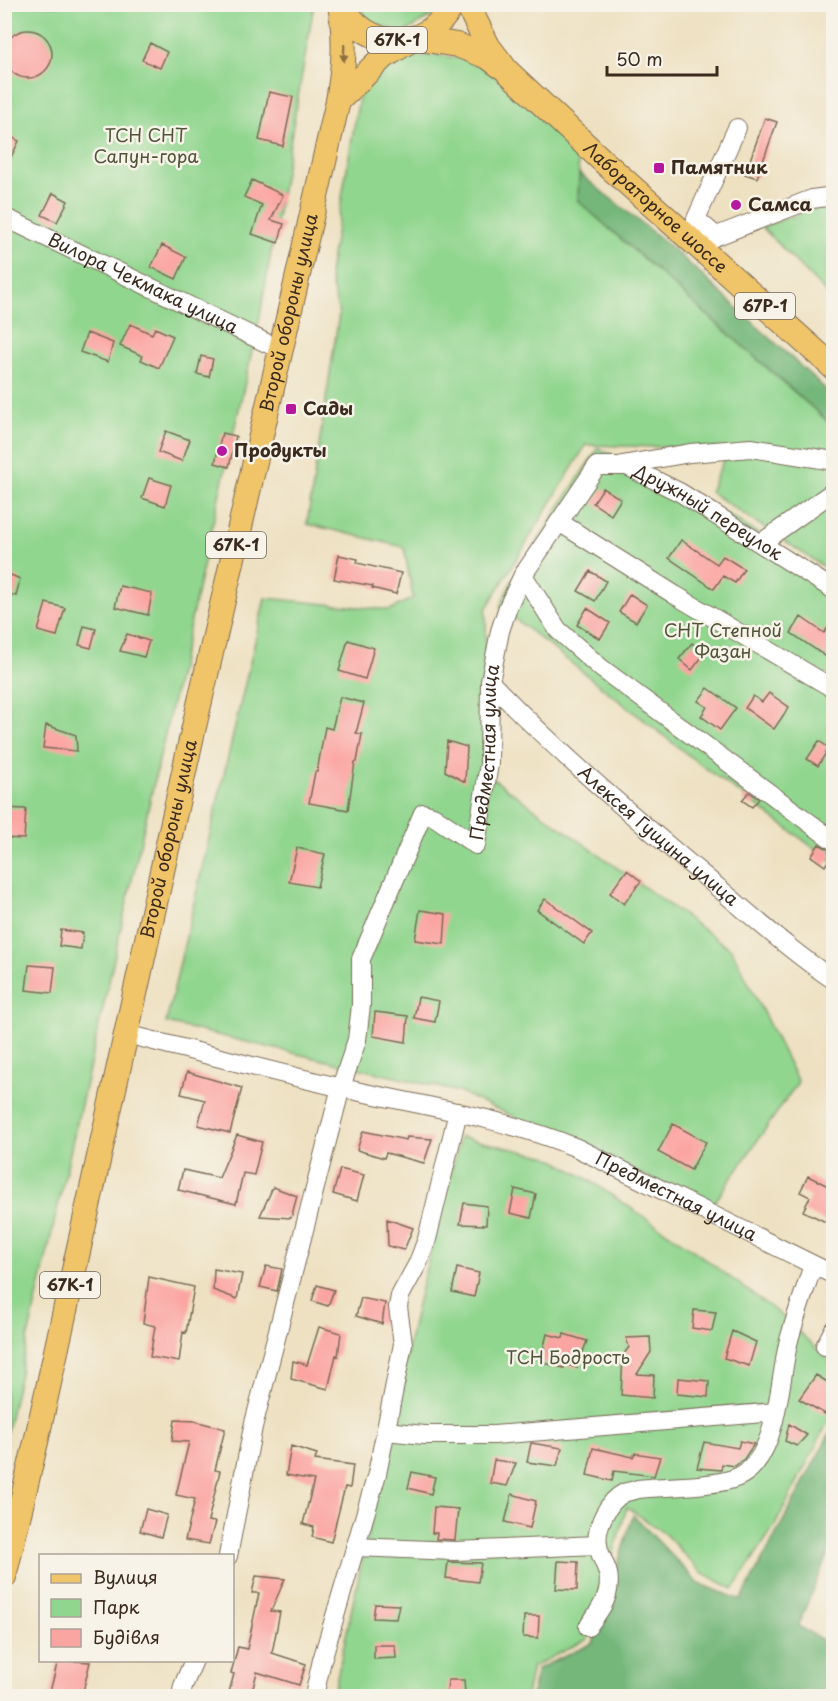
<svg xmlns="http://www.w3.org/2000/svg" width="838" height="1701" viewBox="0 0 838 1701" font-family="'Playpen Sans',sans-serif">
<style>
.green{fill:#91d68f;stroke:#668056;stroke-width:1.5}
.forest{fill:#74b77a;stroke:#58704c;stroke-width:1.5}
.building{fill:#fba5a3}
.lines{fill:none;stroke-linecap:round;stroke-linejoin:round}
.minor-casing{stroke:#7a6a57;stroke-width:20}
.major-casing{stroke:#7a6a57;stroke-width:26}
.minor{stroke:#fff;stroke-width:18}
.major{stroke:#f0c469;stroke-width:24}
.oneway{fill:#8c6f40}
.poi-dot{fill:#b5179e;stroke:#f7f3e8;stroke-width:2}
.labels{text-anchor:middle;stroke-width:5;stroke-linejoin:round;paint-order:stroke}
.shield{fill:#f7f3e8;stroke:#73665b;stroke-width:1.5}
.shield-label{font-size:16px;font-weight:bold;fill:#3b2a1e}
.park-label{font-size:18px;fill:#50553a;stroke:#f7f3e8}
.poi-label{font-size:18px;font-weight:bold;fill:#3b2a1e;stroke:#f7f3e8;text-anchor:start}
.street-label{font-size:18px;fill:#3b2a1e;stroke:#f7f3e8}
</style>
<rect width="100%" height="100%" fill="#f7f3e8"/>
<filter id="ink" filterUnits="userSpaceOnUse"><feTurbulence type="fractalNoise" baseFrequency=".0167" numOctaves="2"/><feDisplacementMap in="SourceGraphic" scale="12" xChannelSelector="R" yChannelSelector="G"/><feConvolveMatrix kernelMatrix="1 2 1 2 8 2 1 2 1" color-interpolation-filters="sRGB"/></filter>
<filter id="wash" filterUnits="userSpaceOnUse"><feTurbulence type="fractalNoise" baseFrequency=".008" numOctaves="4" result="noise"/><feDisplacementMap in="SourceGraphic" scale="24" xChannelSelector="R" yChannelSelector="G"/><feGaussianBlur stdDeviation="1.35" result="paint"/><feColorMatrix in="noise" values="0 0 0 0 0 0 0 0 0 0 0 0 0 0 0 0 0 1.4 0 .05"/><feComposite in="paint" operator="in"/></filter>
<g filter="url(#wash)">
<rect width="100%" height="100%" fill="#eee1c2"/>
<!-- green -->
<path class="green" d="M5 5H314L260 316 5 1439Z
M355 5H449L404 33 370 22Z
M436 55 473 60 497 74 575 145 579 173 578 201 833 426V573L710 492 728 449 586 445 486 609 485 773 732 950 798 1082 712 1206 459 1092 166 1023 265 598 390 610 413 598 404 547 307 524 339 314 329 274 359 97 379 72 407 57Z
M833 206V300L762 227 818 207Z
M598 448 696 495 833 580V862L697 762 500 607 511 581Z
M460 1137 549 1157 589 1180 689 1247 781 1315 833 1364V1412L775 1525 733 1589 701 1572 665 1534 627 1507 588 1639 532 1667 526 1696H333L418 1300Z"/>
<!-- forest -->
<path class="forest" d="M579 173 672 248 833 396V426L578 201Z
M833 1427V1547L829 1551 798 1626 833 1646V1696H532L537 1669 593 1643 633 1515 698 1583 741 1600Z"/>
<g id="blocks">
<!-- building -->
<path class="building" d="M4 54a24 24 0 1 1 48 0a24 24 0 1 1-48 0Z
M150 43 167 52 160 68 142 60Z
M269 92 293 97 283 146 259 140Z
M765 118 777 122 757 178 745 174Z
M4 133 19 141 4 171Z
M252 180 283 195 271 220 284 224 278 243 252 234 262 205 244 197Z
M53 193 68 201 57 222 42 215Z
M162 245 186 257 176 279 151 267Z
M130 324 152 334 155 328 173 336 159 368 141 360 143 356 120 346Z
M87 333 113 343 108 362 80 352Z
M201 356 213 359 209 377 197 374Z
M166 431 190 440 182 461 158 452Z
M222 433 236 436 229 467 215 463Z
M149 478 171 485 165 506 142 498Z
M603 488 621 499 611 515 593 503Z
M681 540 717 564 723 556 744 569 735 583 723 576 714 589 669 558Z
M339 555 358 559 357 563 401 573 396 594 372 588 373 586 334 579Z
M590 571 606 581 595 601 578 591Z
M4 572 20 579 16 596 4 593Z
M120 586 152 593 148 615 115 607Z
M630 594 647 605 636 622 619 612Z
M46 603 65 608 57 636 38 631Z
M587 608 610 623 600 639 577 625Z
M801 617 824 633 834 619V662L791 633Z
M84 626 96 629 91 648 79 645Z
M127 634 149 641 144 657 120 651Z
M348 640 374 648 365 679 339 671Z
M692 643 705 653 692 670 679 659Z
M708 688 736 708 720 730 701 716 707 707 698 701Z
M769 693 789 707 774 729 745 708 753 696 762 702Z
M340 697 364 703 356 733 362 734 357 762H355L348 810 309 803 315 772H317L325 727 332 729Z
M46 725 76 735 77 751 43 748Z
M447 741 467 747 465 782 445 771Z
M819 741 829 748 818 766 807 759Z
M749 792 759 799 752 807 742 800Z
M4 808 26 809 24 839 4 838Z
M819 844 834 852 825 866 811 856Z
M297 848 325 854 317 887 289 882Z
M627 870 641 881 624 904 610 893Z
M545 899 592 933 584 944 537 910Z
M420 910 446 914 444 944 415 940Z
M61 930 83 933 81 949 59 946Z
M29 965 55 967 52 993 26 990Z
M418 997 439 1001 435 1022 414 1018Z
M375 1012 408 1016 406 1042 373 1036Z
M187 1072 242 1088 230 1133 198 1125 205 1100 181 1094Z
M673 1124 706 1142 691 1170 658 1152Z
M363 1131 406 1140 407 1137 432 1139 424 1163 386 1153 384 1158 357 1150Z
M237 1135 262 1142 254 1175 243 1173 236 1204 178 1190 183 1170 219 1178Z
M340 1169 364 1175 357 1201 333 1194Z
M808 1176 834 1189V1226L803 1211 810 1197 800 1192Z
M273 1187 297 1196 291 1218 260 1216Z
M515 1189 536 1194 531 1218 510 1213Z
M464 1203 487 1206 486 1225 460 1224Z
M387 1219 413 1228 404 1250 388 1246Z
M266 1266 282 1269 277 1291 260 1287Z
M457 1268 479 1273 474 1297 452 1292Z
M214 1269 242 1274 237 1299 213 1290Z
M149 1277 194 1287 186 1333 183 1332 179 1362 150 1357 155 1326 143 1323Z
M317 1285 334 1290 328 1306 312 1301Z
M361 1298 385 1303 382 1324 356 1316Z
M694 1310 716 1312 712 1331 692 1328Z
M319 1327 341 1333 338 1356 336 1355 328 1389 291 1379 293 1361 307 1365Z
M732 1331 756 1342 749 1366 724 1358Z
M547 1334 563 1338 564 1334 587 1341 577 1368 565 1364 564 1368 540 1362Z
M650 1337 651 1352 637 1374 654 1375 653 1398 621 1395 623 1355 629 1347 626 1338Z
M816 1375 834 1386V1402L825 1414 799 1399Z
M678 1378 709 1381 708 1397 677 1394Z
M175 1420 195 1421 225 1429 215 1470 220 1471 208 1521 215 1522 209 1544 185 1540 195 1499 176 1495 189 1442 172 1441Z
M789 1424 807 1435 797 1446 785 1441Z
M740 1441 754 1444 744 1459 735 1466 722 1464 721 1470 697 1468 704 1442 738 1448Z
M531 1443 562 1448 557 1466 527 1462Z
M291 1446 317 1454 315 1460 353 1465 350 1488 345 1487 331 1542 312 1537 314 1527 303 1524 314 1480 286 1475Z
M593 1448 633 1457 635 1453 660 1457 654 1476 614 1471 612 1481 587 1475Z
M494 1460 516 1463 507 1486 490 1483Z
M412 1472 435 1477 431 1494 408 1488Z
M512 1494 536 1501 530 1528 505 1522Z
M434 1507 458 1509 455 1540 436 1539 437 1533H432Z
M146 1509 167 1515 161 1537 140 1531Z
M558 1561 578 1562 577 1590 556 1589Z
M448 1562 481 1563 478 1582 446 1578Z
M256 1576 285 1579 271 1611 280 1612 272 1653 306 1664 299 1685 257 1672 251 1696H228L234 1674 231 1673 238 1647 247 1649 259 1593H252Z
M375 1604 399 1605 396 1619 373 1618Z
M524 1616H539L538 1638 523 1637Z
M374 1645H395L396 1658 374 1659Z
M58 1660 90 1662 82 1696H49Z
M448 1680H464L465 1693H447Z"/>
</g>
</g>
<g filter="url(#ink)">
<use href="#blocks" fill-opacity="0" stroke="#7a6a57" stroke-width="1.5"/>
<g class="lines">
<defs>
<g id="minor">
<path id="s1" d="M4 217 281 350"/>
<path d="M716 236 696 219 737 128"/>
<path d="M696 244 812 199 834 196"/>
<path d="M622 465 690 453 751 448 834 461"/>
<path d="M559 522 675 595 834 689"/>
<path d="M761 543 834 491"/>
<path d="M523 575 558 630 601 668 834 841"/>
<path id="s2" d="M490 682C558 753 634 817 709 880 750 914 790 951 834 980"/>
<path id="s3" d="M126 1034C203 1053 279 1074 356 1091 431 1107 507 1119 577 1148L834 1275"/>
<path d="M825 1346 834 1329"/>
<path d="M386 1431 424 1435H494L776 1412"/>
<path d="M355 1547 455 1551 598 1545"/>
<path id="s4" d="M228 1556 253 1427 341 1087 357 1040 361 1005V959L423 813 433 816 476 845 489 764 490 682 500 631 508 607 523 575 597 466H627L681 493 834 590"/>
<path d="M588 1627C595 1616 606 1604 608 1590 612 1569 601 1563 598 1545 595 1527 608 1501 624 1493 628 1491 634 1491 638 1489 665 1486 715 1487 738 1477 779 1459 779 1378 789 1340 796 1315 805 1290 813 1265"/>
<path d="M181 1696 183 1686 194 1660"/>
<path d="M314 1696 322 1660 377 1474 403 1344 398 1307 400 1296 418 1263 427 1239 458 1112"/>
</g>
<g id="major">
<path d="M341 4C367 52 426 53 453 4"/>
<path id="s5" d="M467 4 488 46 507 71 605 163 834 368"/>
<path d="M338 101 382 58 414 38 457 45 488 57 500 66"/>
<path id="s6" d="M4 1577 36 1442 191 740 338 101C344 66 346 40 340 4"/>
</g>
</defs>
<!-- minor casing -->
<use href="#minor" class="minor-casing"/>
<!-- major casing -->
<use href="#major" class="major-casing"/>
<!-- minor -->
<use href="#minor" class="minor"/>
<!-- major -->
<use href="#major" class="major"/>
</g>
<!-- one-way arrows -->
<defs><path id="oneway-solid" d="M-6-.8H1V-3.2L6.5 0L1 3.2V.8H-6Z" transform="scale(1.5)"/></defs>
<use class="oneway" href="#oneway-solid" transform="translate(344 53) rotate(92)"/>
</g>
<!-- markers -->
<g class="poi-dot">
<rect x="653" y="162" width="12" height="12" rx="3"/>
<circle cx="736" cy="205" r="6"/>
<rect x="285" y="403" width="12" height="12" rx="3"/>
<circle cx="222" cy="451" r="6"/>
</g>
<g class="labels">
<!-- shield labels -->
<g class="shield">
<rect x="367" y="27" width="60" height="26" rx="4.5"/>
<rect x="735" y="293" width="60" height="26" rx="4.5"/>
<rect x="206" y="532" width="60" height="26" rx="4.5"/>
<rect x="40" y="1272" width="60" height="26" rx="4.5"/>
</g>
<g class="shield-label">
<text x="397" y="46">67К-1</text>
<text x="765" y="312">67Р-1</text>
<text x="236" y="551">67К-1</text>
<text x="70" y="1291">67К-1</text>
</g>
<!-- park labels -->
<g class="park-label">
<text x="146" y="142">ТСН СНТ<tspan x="146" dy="21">Сапун-гора</tspan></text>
<text x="723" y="637">СНТ Степной<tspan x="723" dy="21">Фазан</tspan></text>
<text x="568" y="1364">ТСН Бодрость</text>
</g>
<!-- poi labels -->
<g class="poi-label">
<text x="671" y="174">Памятник</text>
<text x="748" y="211">Самса</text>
<text x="303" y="415">Сады</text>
<text x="234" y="457">Продукты</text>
</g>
<!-- street labels -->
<g class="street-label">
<text dy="6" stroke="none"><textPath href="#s5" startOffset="280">Лабораторное шоссе</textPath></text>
<text dy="6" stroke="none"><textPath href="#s1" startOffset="154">Вилора Чекмака улица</textPath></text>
<text dy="6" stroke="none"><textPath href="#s6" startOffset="1296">Второй обороны улица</textPath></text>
<text dy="6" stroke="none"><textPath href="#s4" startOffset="1366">Дружный переулок</textPath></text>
<text dy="6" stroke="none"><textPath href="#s4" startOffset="928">Предместная улица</textPath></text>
<text dy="6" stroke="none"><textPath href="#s2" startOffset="228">Алексея Гущина улица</textPath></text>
<text dy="6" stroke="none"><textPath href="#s6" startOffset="756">Второй обороны улица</textPath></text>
<text dy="6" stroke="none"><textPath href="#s3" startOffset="576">Предместная улица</textPath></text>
</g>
</g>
<!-- margin -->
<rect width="838" height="1701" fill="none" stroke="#f7f3e8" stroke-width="24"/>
<!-- legend -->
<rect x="39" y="1554" width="195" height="108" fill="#f7f3e8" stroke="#aca397" stroke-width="1.5"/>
<rect x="51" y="1574" width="30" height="9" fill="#f0c469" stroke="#aca397" stroke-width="1.5"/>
<text x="93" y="1584" font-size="18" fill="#3b2a1e">Вулиця</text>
<rect x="51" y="1599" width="30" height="18" fill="#91d68f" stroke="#aca397" stroke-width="1.5"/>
<text x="93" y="1614" font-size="18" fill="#3b2a1e">Парк</text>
<rect x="51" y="1629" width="30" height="18" fill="#fba5a3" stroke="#aca397" stroke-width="1.5"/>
<text x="93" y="1644" font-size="18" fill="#3b2a1e">Будівля</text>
<!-- scale -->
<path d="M607 66v9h110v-9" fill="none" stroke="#3b2a1e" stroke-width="3"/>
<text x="616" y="66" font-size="18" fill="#3b2a1e" stroke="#f7f3e8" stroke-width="4.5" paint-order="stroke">50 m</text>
</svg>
